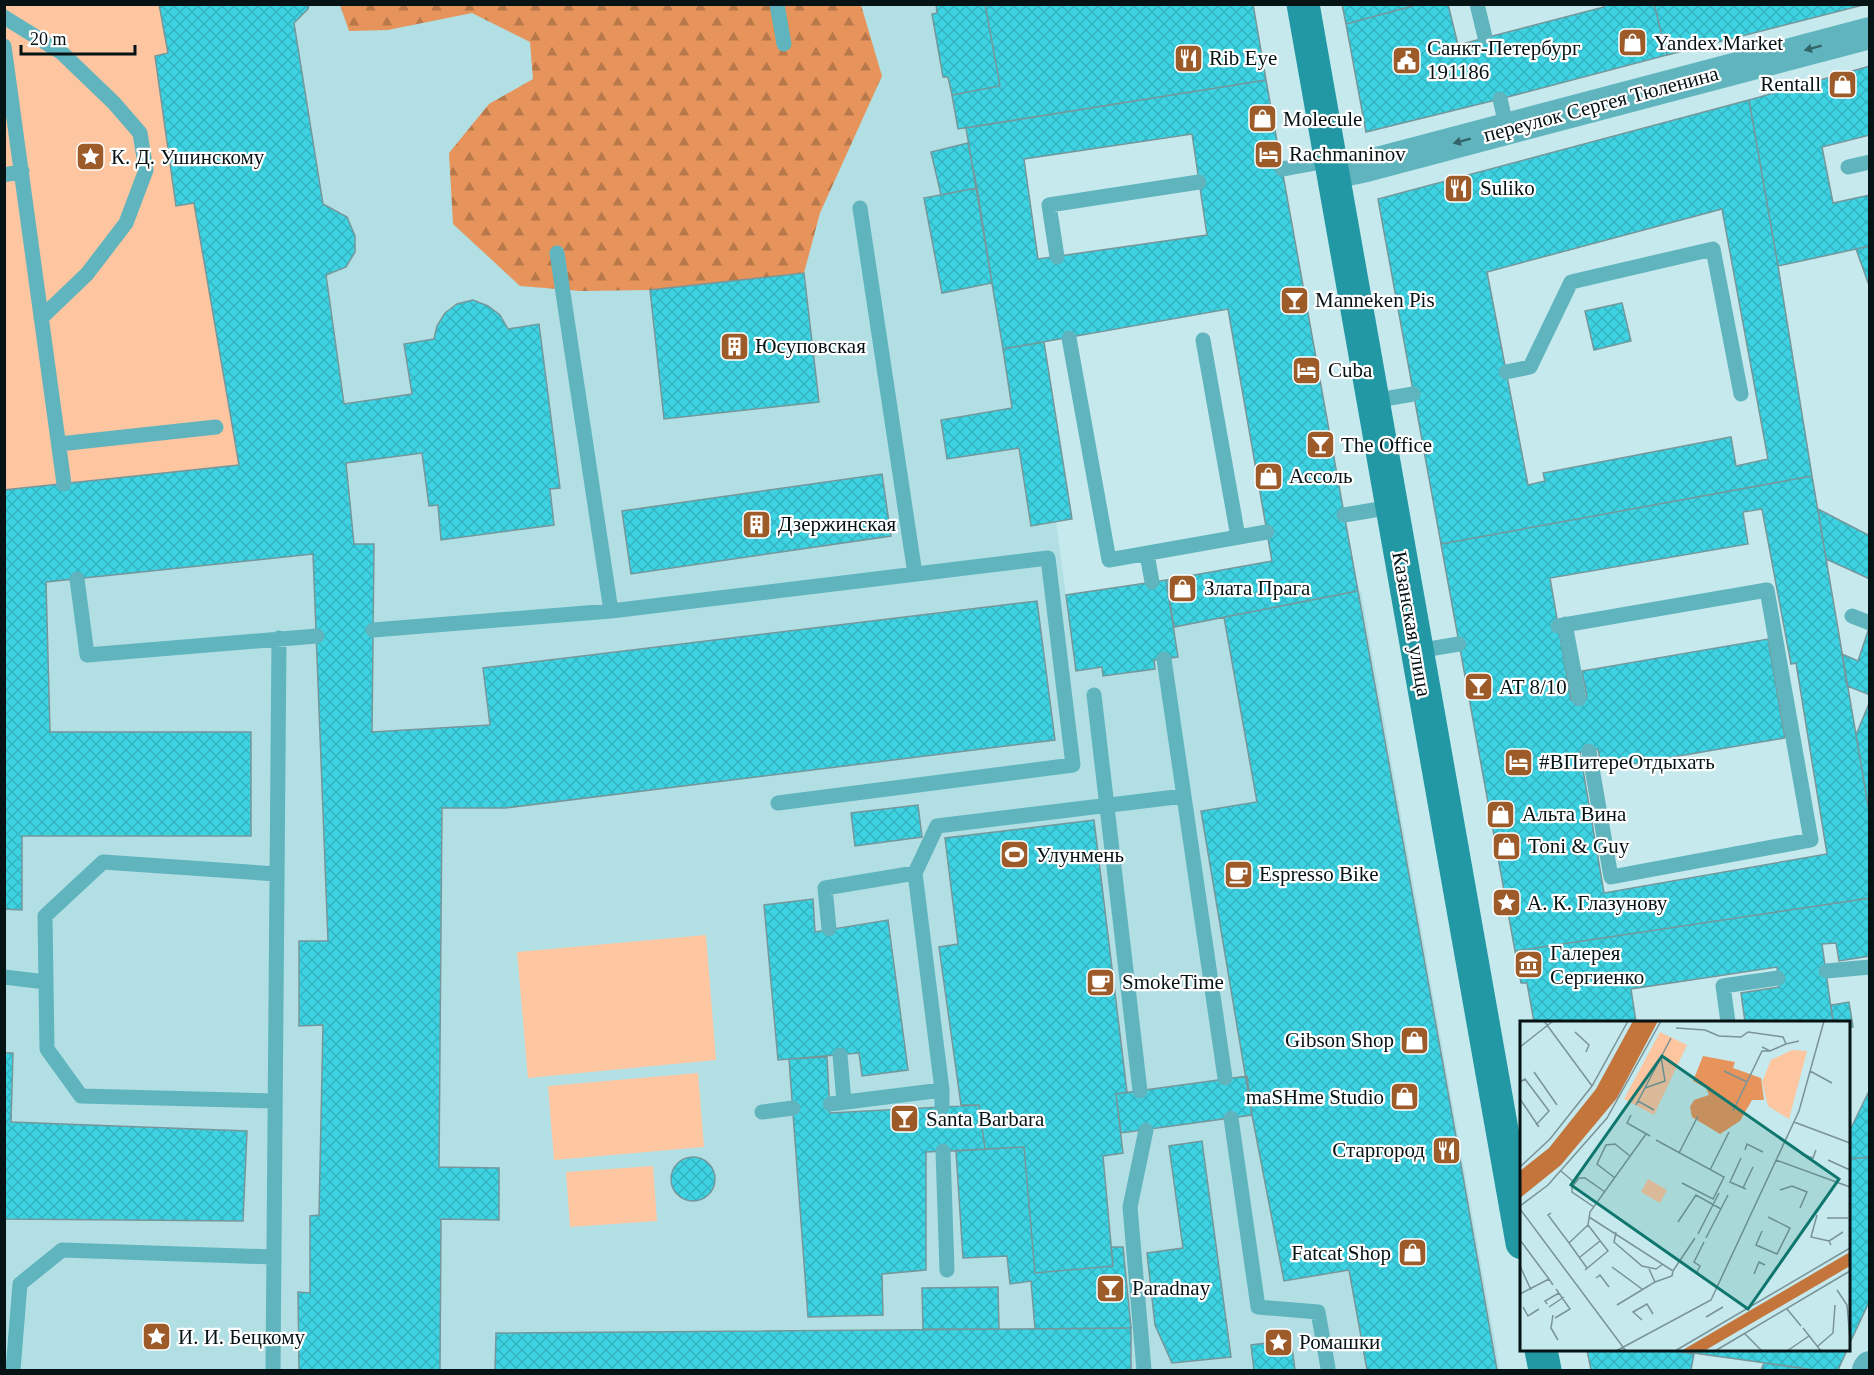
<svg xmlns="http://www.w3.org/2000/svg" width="1874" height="1375" viewBox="0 0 1874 1375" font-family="'Times New Roman',serif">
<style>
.built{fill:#b1dfe4}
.forest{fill:url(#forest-firs)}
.green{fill:#fdc5a0}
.building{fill:url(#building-cross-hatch);stroke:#75979b;stroke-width:1.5;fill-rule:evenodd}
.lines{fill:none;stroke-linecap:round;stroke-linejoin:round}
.lane{stroke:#60b4bd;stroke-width:15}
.street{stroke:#60b4bd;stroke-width:32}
.secondary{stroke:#2198a4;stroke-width:33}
.oneway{fill:#336469}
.labels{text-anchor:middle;stroke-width:4.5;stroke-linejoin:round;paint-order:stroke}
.poi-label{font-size:21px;fill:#061315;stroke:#fff;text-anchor:start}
.street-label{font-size:21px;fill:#061315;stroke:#fff}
.inset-road{fill:none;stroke:#799397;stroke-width:1.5}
.view{fill:#0f766e;fill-opacity:0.15;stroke:#0f766e;stroke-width:3}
.inset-edge{fill:none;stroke:#061315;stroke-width:3}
</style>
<defs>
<pattern id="forest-firs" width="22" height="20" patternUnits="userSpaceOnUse" patternTransform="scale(1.5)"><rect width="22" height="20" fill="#e6945b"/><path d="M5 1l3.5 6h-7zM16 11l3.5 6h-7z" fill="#b8784a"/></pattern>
<pattern id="building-cross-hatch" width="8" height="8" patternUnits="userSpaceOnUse" patternTransform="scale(1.5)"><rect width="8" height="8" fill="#3dd3e2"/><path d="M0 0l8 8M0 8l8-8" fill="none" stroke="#34b4c1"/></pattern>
</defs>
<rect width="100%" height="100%" fill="#c5e9ed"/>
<!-- built -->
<path class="built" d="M5 5H1253L1266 80 966 128 968 143 931 152 941 195 924 198 942 292 992 283 1003 348 1044 342 1072 519 1056 522 1066 595 1166 580 1174 627 1361 591 1500 1370H5Z"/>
<!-- forest -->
<path class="forest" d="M340 5H861L882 76 820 213 804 273 650 290 581 291 520 286 453 224 449 153 489 104 533 79 530 42 472 13 388 30 349 31Z"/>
<!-- green -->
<path class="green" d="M4 5H159L168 53 155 57 176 205 194 203 239 465 5 490Z
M706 935 716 1060 528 1078 517 952Z
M698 1073 704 1147 554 1160 548 1086Z
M653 1166 657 1221 570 1227 566 1172Z"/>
<!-- building -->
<path class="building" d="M159 4H309L308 9 294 23 323 204 347 217 355 236V252L346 267 326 275 344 404 412 394 404 344 434 339 437 326 445 313 457 304 473 300 488 306 500 315 508 329 539 324 560 488 550 489 554 525 441 540 438 505 429 506 422 453 346 463 354 544H374L372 732 490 725 483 668 1037 601 1055 740 505 808H442L439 1167 499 1168V1220L441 1219 440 1370H299L298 1292 310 1293V1216L319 1215 323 1025 299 1026V941H328L313 554 46 582 50 732H251V836H22V910L4 909V490L239 465 194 203 176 206 155 56 168 53Z
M936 4H985L1000 86 952 95 948 77H943L932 14 937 13Z
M985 4H1253L1266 80 958 129 952 95 1000 86Z
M1342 4H1420L1346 24Z
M1420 4H1448L1458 45 1604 7 1603 4H1654L1667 55 1500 99 1366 132 1346 24Z
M1654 4H1867L1667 55Z
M1870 66V135L1822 147 1833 203 1870 195V246L1778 266 1749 100Z
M1266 80 1358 591 1174 627 1166 580 1272 561 1228 309 1003 349 966 128ZM1192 134 1207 235 1038 259 1024 159Z
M1749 100 1778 266 1812 476 1441 544 1378 199ZM1722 209 1768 459 1736 466 1731 437 1543 473 1545 481 1528 485 1487 272Z
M968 143 977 188 941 195 931 152Z
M977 188 992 283 942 293 924 198Z
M1870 246V288L1856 249Z
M804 273 819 402 664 419 650 290Z
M1622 303 1631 341 1594 350 1585 311Z
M1044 342 1072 519 1031 526 1019 448 947 459 941 420 1012 408 1003 349Z
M882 474 891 536 631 574 622 511Z
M1812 476 1870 817V898L1515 951 1441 544ZM1762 509 1791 664 1796 663 1827 854 1604 893 1580 752 1598 749 1602 769 1785 738 1768 639 1582 671 1587 697 1571 700 1550 578 1748 544 1743 512Z
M1818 509 1870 536V579L1826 559Z
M1166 580 1178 657 1154 660 1155 669 1103 676 1102 667 1076 671 1066 595Z
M1358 591 1458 1148 1497 1370H1367L1349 1270 1284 1281 1252 1115 1201 811 1257 802 1224 617Z
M1870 625V695L1847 686 1842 654 1858 661Z
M1870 701V817L1856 735Z
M918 805 922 837 855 846 851 813Z
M1094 820 1127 1092 1116 1094 1123 1153 1103 1156 1113 1266 1035 1273 1024 1147 985 1149 979 1105H961L939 947 958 944 945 838Z
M1870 898V956L1839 961 1836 943 1822 944 1833 1022H1745L1741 993 1779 987 1777 967 1631 989 1636 1022H1534L1527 983H1521L1515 951Z
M813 899 815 932 888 920 908 1070 862 1076 859 1053 778 1060 764 905Z
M1849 1002 1853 1027 1848 1028V1022H1833L1831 1005Z
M4 1053H13L11 1122 247 1131 243 1221 4 1219Z
M827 1057 830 1113 979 1105 985 1149 926 1152V1270L882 1274 883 1315 808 1317 789 1059Z
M1247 1076 1252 1115 1121 1133 1116 1094Z
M1870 1089V1157L1848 1159V1130H1850Z
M1202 1141 1231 1357 1172 1363 1155 1325 1147 1253 1183 1248 1169 1146Z
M1024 1147 1035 1273 1113 1266 1111 1247H1123L1131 1328 1035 1329 1031 1281 1010 1284 1007 1256 963 1258 956 1151Z
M1870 1157V1300L1848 1347V1159Z
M671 1179a22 22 0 1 1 44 0a22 22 0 1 1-44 0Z
M998 1287 999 1329H923L922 1288Z
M1131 1328V1370H495L496 1333Z
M1291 1340 1295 1370H1254L1251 1345Z
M1587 1350H1669L1694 1354 1691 1370H1591Z
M1672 1350H1847L1838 1370H1815Z
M1764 1363 1815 1370H1761Z"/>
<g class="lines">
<!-- lane -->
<path class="lane" d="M777 4 784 44
M1477 4 1485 37
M4 17 62 53 114 103 140 133 146 170 126 223 87 274 41 318
M4 46 64 484
M1500 99 1507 129
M1848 167 1870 162
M1282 169 1331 160
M4 175 22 171
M860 208 915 574
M557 253 611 611
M1057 257 1049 205 1199 182
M1069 338 1109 560 1267 532
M1203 340 1238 537
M1506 372 1530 367 1571 282 1713 249 1741 394
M1373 401 1413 394
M59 444 216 427
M1344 515 1392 507
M1147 554 1152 582
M77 579 87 655 317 636
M1852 616 1870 623
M1565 624 1579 699
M1558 626 1767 590 1811 840 1611 877 1589 751
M373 630 611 611 1048 558 1073 765 778 803
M1417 651 1459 644
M1164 659 1225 1078
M1094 695 1140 1091
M829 929 825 888 915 873
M1826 971 1870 967
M4 977 46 982
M1728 1022 1723 986 1778 978
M840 1055 844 1102
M275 1101 81 1096 47 1049 45 916 103 862 277 874
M830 1104 942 1090
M942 1107V1090L915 873 937 826 1184 796
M762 1112 793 1108
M1231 1118 1258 1307 1318 1312 1328 1368
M943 1151 947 1270
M13 1370 20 1284 62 1250 273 1257
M273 1370 279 638
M1144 1370 1130 1207 1146 1130"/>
<!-- street -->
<path class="street" d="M1333 173 1366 166 1870 33
M1868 1370 1870 1367"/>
<!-- secondary -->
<path class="secondary" d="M1303 4 1522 1243
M1541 1350 1545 1370"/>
</g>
<!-- one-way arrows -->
<defs><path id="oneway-solid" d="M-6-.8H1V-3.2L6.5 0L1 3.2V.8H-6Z" transform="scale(1.5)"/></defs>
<g class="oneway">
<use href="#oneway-solid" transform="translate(1813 48) rotate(165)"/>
<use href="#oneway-solid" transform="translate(1462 141) rotate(165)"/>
</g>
<!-- icons -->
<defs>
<symbol id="shop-square" viewBox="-11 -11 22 22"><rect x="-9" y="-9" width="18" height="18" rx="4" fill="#9e5b2a" stroke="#fff"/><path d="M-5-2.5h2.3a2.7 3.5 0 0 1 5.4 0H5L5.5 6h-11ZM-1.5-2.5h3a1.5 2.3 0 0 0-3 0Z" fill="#fff"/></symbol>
<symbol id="restaurant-square" viewBox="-11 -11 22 22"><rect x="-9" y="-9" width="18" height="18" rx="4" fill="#9e5b2a" stroke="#fff"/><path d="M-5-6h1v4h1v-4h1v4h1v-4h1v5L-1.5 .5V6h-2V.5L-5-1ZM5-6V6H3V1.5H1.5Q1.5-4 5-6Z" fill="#fff"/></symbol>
<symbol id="civic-square" viewBox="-11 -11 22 22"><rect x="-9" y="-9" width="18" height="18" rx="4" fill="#9e5b2a" stroke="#fff"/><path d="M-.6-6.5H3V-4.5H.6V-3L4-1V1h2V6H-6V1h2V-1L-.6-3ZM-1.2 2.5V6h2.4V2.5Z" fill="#fff"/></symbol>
<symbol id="hotel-square" viewBox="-11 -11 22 22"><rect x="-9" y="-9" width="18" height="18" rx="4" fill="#9e5b2a" stroke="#fff"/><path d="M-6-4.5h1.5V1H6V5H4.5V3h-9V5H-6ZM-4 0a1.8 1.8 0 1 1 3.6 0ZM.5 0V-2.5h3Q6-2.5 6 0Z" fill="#fff"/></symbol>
<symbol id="sight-square" viewBox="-11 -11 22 22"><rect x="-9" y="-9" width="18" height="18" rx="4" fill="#9e5b2a" stroke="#fff"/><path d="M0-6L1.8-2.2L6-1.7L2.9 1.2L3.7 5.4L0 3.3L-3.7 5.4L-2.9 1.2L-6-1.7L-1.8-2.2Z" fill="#fff"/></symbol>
<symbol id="bar-square" viewBox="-11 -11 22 22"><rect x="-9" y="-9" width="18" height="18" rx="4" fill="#9e5b2a" stroke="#fff"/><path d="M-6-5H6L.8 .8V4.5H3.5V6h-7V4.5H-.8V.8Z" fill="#fff"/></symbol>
<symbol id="building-square" viewBox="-11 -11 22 22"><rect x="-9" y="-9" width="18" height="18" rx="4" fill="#9e5b2a" stroke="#fff"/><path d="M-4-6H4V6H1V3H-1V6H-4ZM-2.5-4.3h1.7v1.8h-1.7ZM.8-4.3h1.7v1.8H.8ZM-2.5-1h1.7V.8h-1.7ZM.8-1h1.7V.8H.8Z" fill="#fff"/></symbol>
<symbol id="stadium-square" viewBox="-11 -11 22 22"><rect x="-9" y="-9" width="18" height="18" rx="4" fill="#9e5b2a" stroke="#fff"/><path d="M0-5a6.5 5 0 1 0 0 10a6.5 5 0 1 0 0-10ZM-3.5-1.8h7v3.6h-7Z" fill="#fff"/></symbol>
<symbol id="cafe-square" viewBox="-11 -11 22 22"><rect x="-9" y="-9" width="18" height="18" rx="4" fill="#9e5b2a" stroke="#fff"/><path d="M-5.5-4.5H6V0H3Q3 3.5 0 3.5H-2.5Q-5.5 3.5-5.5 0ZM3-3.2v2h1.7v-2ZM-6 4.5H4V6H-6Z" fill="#fff"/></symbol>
<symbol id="museum-square" viewBox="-11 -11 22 22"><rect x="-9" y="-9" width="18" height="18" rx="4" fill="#9e5b2a" stroke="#fff"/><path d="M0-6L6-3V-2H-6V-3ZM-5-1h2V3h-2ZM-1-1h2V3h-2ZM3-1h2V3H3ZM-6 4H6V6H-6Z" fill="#fff"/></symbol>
</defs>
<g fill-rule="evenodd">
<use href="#shop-square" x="1616" y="26" width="33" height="33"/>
<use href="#restaurant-square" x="1172" y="42" width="33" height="33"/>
<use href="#civic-square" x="1390" y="44" width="33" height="33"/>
<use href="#shop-square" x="1826" y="68" width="33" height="33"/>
<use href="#shop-square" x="1246" y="102" width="33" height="33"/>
<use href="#hotel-square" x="1252" y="138" width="33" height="33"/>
<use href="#sight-square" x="74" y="140" width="33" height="33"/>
<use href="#restaurant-square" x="1442" y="172" width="33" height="33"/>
<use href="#bar-square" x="1278" y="284" width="33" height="33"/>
<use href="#building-square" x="718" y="330" width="33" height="33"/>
<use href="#hotel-square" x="1290" y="354" width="33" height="33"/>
<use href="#bar-square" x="1304" y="428" width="33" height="33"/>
<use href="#shop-square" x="1252" y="460" width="33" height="33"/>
<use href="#building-square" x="740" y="508" width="33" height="33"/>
<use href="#shop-square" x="1166" y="572" width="33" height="33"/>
<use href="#bar-square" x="1462" y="670" width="33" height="33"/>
<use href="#hotel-square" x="1502" y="746" width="33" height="33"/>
<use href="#shop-square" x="1484" y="798" width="33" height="33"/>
<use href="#shop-square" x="1490" y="830" width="33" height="33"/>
<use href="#stadium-square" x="998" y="838" width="33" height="33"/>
<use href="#cafe-square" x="1222" y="858" width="33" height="33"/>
<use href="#sight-square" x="1490" y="886" width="33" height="33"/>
<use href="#museum-square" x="1512" y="948" width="33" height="33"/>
<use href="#cafe-square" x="1084" y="966" width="33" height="33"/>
<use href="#shop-square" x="1398" y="1024" width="33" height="33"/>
<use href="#shop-square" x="1388" y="1080" width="33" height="33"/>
<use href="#bar-square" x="888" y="1102" width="33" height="33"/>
<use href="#restaurant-square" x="1430" y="1134" width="33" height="33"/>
<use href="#shop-square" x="1396" y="1236" width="33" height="33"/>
<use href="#bar-square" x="1094" y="1272" width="33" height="33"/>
<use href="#sight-square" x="140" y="1320" width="33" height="33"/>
<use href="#sight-square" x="1262" y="1326" width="33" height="33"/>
</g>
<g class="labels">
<!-- poi labels -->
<g class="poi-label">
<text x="1654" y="50">Yandex.Market</text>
<text x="1427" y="55">Санкт-Петербург<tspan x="1427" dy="24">191186</tspan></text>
<text x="1209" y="65">Rib Eye</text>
<text x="1821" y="91" text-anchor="end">Rentall</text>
<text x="1283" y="126">Molecule</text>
<text x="1289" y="161">Rachmaninov</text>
<text x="111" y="164">К. Д. Ушинскому</text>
<text x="1480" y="195">Suliko</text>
<text x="1315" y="307">Manneken Pis</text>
<text x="755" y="353">Юсуповская</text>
<text x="1328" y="377">Cuba</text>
<text x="1341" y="452">The Office</text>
<text x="1289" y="483">Ассоль</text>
<text x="778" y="531">Дзержинская</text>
<text x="1204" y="595">Злата Прага</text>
<text x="1499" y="694">AT 8/10</text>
<text x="1539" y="769">#ВПитереОтдыхать</text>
<text x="1522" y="821">Альта Вина</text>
<text x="1528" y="853">Toni &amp; Guy</text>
<text x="1036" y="862">Улунмень</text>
<text x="1259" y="881">Espresso Bike</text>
<text x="1527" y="910">А. К. Глазунову</text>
<text x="1550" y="960">Галерея<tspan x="1550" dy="24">Сергиенко</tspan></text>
<text x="1122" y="989">SmokeTime</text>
<text x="1394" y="1047" text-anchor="end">Gibson Shop</text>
<text x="1384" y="1104" text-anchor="end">maSHme Studio</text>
<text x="926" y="1126">Santa Barbara</text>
<text x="1425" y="1157" text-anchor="end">Старгород</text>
<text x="1391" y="1260" text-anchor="end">Fatcat Shop</text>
<text x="1132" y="1295">Paradnay</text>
<text x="178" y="1344">И. И. Бецкому</text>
<text x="1299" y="1349">Ромашки</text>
</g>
<!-- street labels -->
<g class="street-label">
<text transform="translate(1601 104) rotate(-15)" y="7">переулок Сергея Тюленина</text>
<text transform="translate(1412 624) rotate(80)" y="7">Казанская улица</text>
</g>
</g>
<!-- overview -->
<g transform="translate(1520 1021)">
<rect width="330" height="330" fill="#c5e9ed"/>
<path d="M183 35 215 41 213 47 241 57 244 79H232L220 100 200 113 172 96 170 86 174 79 189 74 186 67 173 60Z" fill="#e6945b"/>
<path d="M140 11 167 24 134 94 104 78ZM272 29 287 30 269 98 248 85 242 61 251 39ZM128 158 147 169 140 182 121 171Z" fill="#fdc5a0"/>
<path d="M113 0H138L97 77 41 144 0 177V150L29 127 76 68ZM330 231V245L184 330H161Z" fill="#c4753c"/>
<path class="inset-road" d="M24 0 72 65M156 7 185 9 199 15 221 16 228 11 263 16 266 23 279 20M55 11 69 24 66 31M0 26 33 0M242 26 250 30 266 23M204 50 227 61 242 30H250M290 50 312 62M14 51 37 84M0 61 5 58 29 90 16 104M125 67 145 60 141 36M0 78 19 106M118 80 134 89M116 84 151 17M213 90 227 61M111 94 107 102 130 115M274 101 330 122M136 119 204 156 193 178 162 162M225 129 227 123 243 131M159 132 178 95M281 133 293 137 296 129M221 137 210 161 226 168M256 139 330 166M308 139 330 149M0 146 30 118 72 65 108 0M190 149 209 111M41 150 55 162M95 157 77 143 86 124 95 123 110 135M223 167 233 146M260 169 272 165 287 171 280 187M0 185 28 164 87 97 141 0M74 186 52 171V166L59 157H65L85 171M0 188 106 330M31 192 28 194 49 222 68 204 70 191 126 113M297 194 291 216 309 220M69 196 153 250 175 217M307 197H328M158 201 176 174 201 188M242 210 236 224 257 233 270 207 248 196M96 211 94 221 122 245 136 248 143 243M178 213 199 172M186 217 208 174M0 219 29 258M49 222 67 247M311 224 309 220 323 211M60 236 80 220M0 245 11 269M92 246 122 268M65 249 88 230 68 204M177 251 180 245 174 241 184 221M234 253 239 241 245 244M76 257 80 254 89 266M135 261 152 255 153 250M317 269 327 284 330 318M0 273 29 258 33 264M27 283 25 280 39 272M97 284 135 261 129 248M3 286 8 295 19 288M29 286 44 276M267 288 281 305M33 294 31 307 38 319M186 296 203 286M35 297 50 288 36 268M122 299 113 291 127 283 133 293M283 307 301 330M225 313 242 330M298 325 313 312 315 284M96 330 191 279 279 90 304 0M155 330 330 227M195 330 330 250M267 330 289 315"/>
<path class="view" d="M142 35 319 158 228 288 51 164Z"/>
<rect width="330" height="330" class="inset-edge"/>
</g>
<!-- border -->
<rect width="1874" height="1375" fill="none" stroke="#061315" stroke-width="12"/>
<!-- scale -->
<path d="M21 45v9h114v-9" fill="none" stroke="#061315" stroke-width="3"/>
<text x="30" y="45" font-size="18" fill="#061315" stroke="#ffffff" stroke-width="4.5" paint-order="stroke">20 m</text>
</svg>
